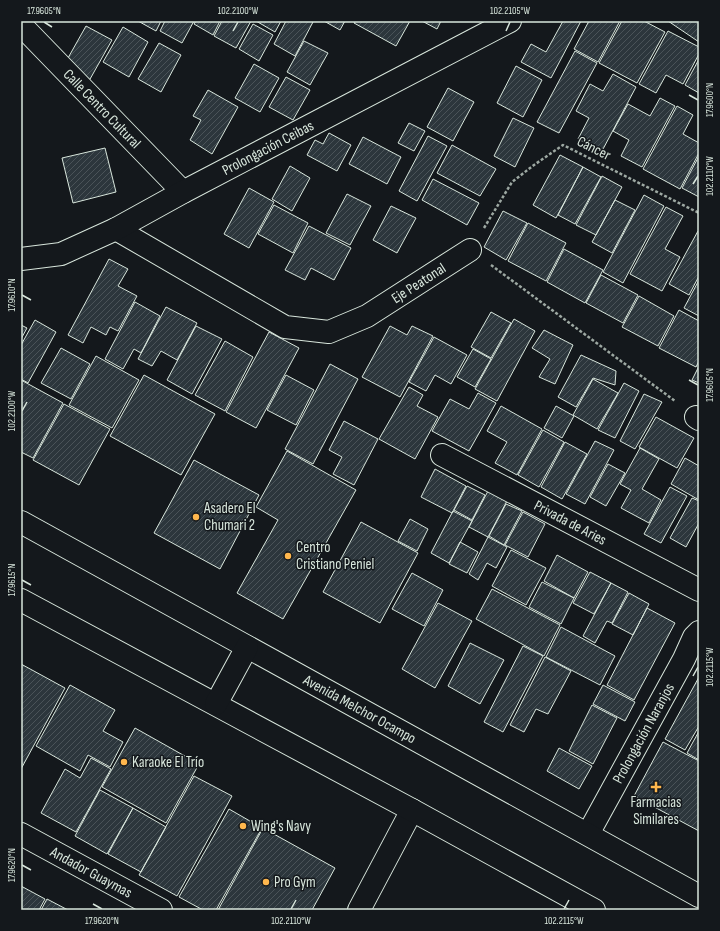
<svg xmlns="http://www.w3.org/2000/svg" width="720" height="931" viewBox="0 0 720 931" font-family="'Sofia Sans Condensed',sans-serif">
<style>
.building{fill:url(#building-hatch);stroke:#d8e6dc}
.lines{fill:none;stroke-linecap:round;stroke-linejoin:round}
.street-casing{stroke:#d8e6dc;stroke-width:24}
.primary-casing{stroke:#d8e6dc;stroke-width:24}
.path{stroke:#9da8a2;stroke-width:2.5;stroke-dasharray:3 2;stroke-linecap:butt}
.street{stroke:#14181c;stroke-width:22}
.primary{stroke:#14181c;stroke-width:22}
.ticks{fill:none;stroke:#d8e6dc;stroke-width:1.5}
.poi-dot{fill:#ffb74d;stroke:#14181c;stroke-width:1.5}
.labels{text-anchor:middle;stroke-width:3;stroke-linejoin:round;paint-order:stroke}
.street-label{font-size:15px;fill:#d8e6dc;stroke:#14181c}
.poi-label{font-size:15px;fill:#d8e6dc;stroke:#14181c;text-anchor:start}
.neatline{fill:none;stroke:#d8e6dc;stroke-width:1.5}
.ticks-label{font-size:10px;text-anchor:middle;fill:#d8e6dc}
</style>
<defs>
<pattern id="building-hatch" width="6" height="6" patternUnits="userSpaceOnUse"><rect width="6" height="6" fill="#2c363c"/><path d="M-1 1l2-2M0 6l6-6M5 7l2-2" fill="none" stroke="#4a5358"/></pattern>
</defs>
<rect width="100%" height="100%" fill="#14181c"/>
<!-- building -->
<path class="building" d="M138 21H161L156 31Z
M165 21H194L182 43 160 31Z
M196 21H220L213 35 194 24Z
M222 21H251L236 48 214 36Z
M256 21H281L275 32Z
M286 21H311L313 22 295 56 274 44Z
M324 21H345L340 30Z
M355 21H410L396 46 354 23Z
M422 21H441L437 29Z
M563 21H581L551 78 521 62 531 44 546 52Z
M589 21H620L598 62 574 49Z
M622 21H644L665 32 637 83 599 63Z
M668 21H699V42Z
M253 24 273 35 259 61 239 49Z
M86 26 112 40 85 88 59 74Z
M123 27 148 42 129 77 103 62Z
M668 31 699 47V54L683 84 666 75 656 93 639 84Z
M304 41 328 53 310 85 287 72Z
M159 43 181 55 161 92 138 79Z
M575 51 597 63 559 133 537 122Z
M699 59V93L685 85Z
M254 64 279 78 260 112 235 98Z
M516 66 542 80 523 117 497 103Z
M613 74 636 87 602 151 578 139 589 118 576 111 590 84 603 91Z
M286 77 310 90 293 120 269 107Z
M448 88 474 102 453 141 427 127Z
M208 90 238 107 212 154 190 140 201 120 193 116Z
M660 98 675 106 642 167 621 156 629 140 613 131 628 104 650 116Z
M677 106 693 115 683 134 699 143V153L680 189 643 169Z
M513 118 534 128 515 167 494 156Z
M409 123 425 131 414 151 398 143Z
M329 133 351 145 337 171 307 155 315 140 323 144Z
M428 136 447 146 417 201 399 191Z
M363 137 401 157 387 184 349 164Z
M452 145 496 169 480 196 437 173Z
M105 148 116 192 73 203 62 158Z
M560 155 583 167 556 218 533 205Z
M699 156V197L682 188Z
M290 166 310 178 292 211 272 199Z
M583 167 601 177 575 224 558 215Z
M602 176 622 187 596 235 576 225Z
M433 179 479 203 467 225 422 200Z
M249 188 274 202 249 248 224 234Z
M347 194 371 206 350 245 326 233Z
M644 195 664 206 623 283 603 272Z
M615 200 635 210 612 253 592 242Z
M274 205 308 223 293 253 258 234Z
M391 206 416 218 397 253 373 240Z
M666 207 683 216 665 249 680 257 662 291 630 274Z
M503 211 527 223 506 260 484 247Z
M528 223 566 243 546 281 508 261Z
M309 226 351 248 334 280 311 268 305 280 285 270Z
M698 231H699V276L689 295 669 284Z
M564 249 603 270 585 303 547 282Z
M109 259 128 269 118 286 137 296 118 331 110 327 106 335 91 327 83 343 68 335Z
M601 275 638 295 623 323 586 303Z
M699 280V316L684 308Z
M639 296 674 316 658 346 622 327Z
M135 302 160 316 141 353 134 349 123 369 105 359Z
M166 307 197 323 177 360 161 351 152 366 138 359Z
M679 310 699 321V361L696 367 659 348Z
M491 312 511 323 491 358 471 347Z
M514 319 535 331 497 401 475 389Z
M35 320 56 332 28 383 21 379V345Z
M21 325 27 328 21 339Z
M196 326 222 339 192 394 167 380Z
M390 326 407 335 412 326 433 336 400 397 362 377Z
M544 330 573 345 555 384 539 377 550 359 532 348Z
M269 332 299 348 256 428 226 412Z
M434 337 467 355 451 384 435 375 426 391 409 382Z
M225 341 253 357 225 411 195 395Z
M61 348 90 364 71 399 41 383Z
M473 349 491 359 475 387 457 377Z
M581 355 616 371 615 385 593 378 576 407 558 397Z
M96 356 139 380 112 428 69 405Z
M330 364 358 379 313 464 285 449Z
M699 366V383L692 380Z
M144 375 215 414 181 475 110 436Z
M286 375 314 390 296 425 267 410Z
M593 379 618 393 597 429 573 415Z
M21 380 63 403 33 458 21 452Z
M624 383 639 391 615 438 598 430Z
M409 387 423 395 417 406 438 417 415 459 379 439Z
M478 393 496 403 469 451 432 431 450 399 469 409Z
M644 394 662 402 635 449 620 441Z
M64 404 110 429 79 485 33 460Z
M501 406 542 429 517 475 495 463 507 442 487 431Z
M556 406 574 416 562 438 544 428Z
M656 417 694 438 677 468 639 447Z
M344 421 378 439 354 485 333 474 342 457 329 450Z
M543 430 564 442 539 487 518 475Z
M595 441 614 450 585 504 566 494Z
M565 442 587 454 562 499 541 487Z
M640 448 659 459 642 489 661 500 649 523 621 508 631 490 620 484Z
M287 451 356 490 283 619 237 593 278 520 256 507Z
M685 458 699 466V500L671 484Z
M194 460 259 495 220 569 154 533Z
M608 464 625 473 606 506 590 497Z
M435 469 466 486 452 513 421 497Z
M467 486 485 495 472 520 454 510Z
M670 487 687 496 661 543 644 534Z
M488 491 507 501 488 537 469 527Z
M692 498 699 501V523L686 547 670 538Z
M506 504 522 511 504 545 489 536Z
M453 511 472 521 449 563 431 553Z
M523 512 545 524 528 557 505 545Z
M410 519 428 529 417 551 398 541Z
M361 522 418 553 380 623 323 592Z
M488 537 507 547 496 568 487 563 478 580 469 574Z
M460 542 478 552 467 573 449 564Z
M511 550 546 568 526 605 492 586Z
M557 555 588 572 574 598 544 581Z
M590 572 611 583 594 614 573 603Z
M412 573 443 590 424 626 392 609Z
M542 582 574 598 561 624 529 607Z
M611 583 628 592 612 623 607 621 595 643 583 636Z
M492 589 560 625 544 656 476 619Z
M629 593 649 604 633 635 612 624Z
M438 603 472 621 435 688 402 669Z
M647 608 675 623 634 700 607 685Z
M561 627 615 656 600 685 546 657Z
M470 643 504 660 480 704 448 686Z
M523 646 543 656 503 732 484 722Z
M545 657 571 671 548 714 536 709 524 732 510 725Z
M21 664 65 688 21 769Z
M699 677V726L685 750 665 739Z
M70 685 115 710 103 731 123 742 110 767 88 755 80 771 36 746Z
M603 685 635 702 625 721 593 704Z
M592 705 617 718 593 764 569 751Z
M135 728 199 764 166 823 102 787Z
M699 731V760L687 753Z
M663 742 699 761V831L634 796Z
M559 748 592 766 579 789 547 771Z
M91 758 111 769 76 832 41 813 65 769 80 778Z
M194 776 232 796 177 896 139 875Z
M100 790 133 808 107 854 75 836Z
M133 808 166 827 141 872 108 854Z
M229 809 262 828 216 910H203L179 897Z
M263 828 335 868 312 910H218Z
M21 886 45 899 39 910H21Z
M47 899 68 910H41Z"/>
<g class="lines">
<defs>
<g id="street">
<path id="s1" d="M21 26 24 28 183 192"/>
<path id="s2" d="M116 229 285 327 329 332 367 316 470 250"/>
<path id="s3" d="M21 259 61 254 116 229 183 192 510 21"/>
<path d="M696 417 699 419"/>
<path id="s4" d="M442 455 699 590"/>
<path id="s5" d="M21 834 161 910"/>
<path id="s6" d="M588 834 684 659 694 637 699 632"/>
<path d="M359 910 412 810"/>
</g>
<g id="primary">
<path id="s7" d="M21 522 699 896"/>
<path d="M21 600 412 810 594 910"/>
<path d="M216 704 247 647"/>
</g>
</defs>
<!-- street casing -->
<use href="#street" class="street-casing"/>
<!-- primary casing -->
<use href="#primary" class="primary-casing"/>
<!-- path -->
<path class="path" d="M484 228 512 182 534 165 563 145 699 213
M491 265 675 401"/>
<!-- street -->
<use href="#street" class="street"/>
<!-- primary -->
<use href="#primary" class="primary"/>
</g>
<!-- ticks -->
<path class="ticks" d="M44 22 52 27M233 31 238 22M506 31 510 22M689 95 698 100M693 184 698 176M22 295 31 300M689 380 698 385M22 411 27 402M22 580 31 585M693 676 698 667M22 865 31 870M93 904 102 909M291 909 296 900M564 909 569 900"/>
<!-- markers -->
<g class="poi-dot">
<circle cx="196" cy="517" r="4"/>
<circle cx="288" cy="556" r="4"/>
<circle cx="124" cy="762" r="4"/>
<path d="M654 781h4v4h4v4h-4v4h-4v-4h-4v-4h4z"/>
<circle cx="243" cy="826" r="4"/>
<circle cx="266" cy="882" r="4"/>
</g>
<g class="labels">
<!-- street labels -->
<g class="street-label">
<text dy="5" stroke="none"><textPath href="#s1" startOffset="116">Calle Centro Cultural</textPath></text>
<text dy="5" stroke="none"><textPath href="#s3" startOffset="273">Prolongación Ceibas</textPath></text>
<text transform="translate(594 148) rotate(27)" y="5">Cáncer</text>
<text dy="5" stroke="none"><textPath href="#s2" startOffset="342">Eje Peatonal</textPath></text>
<text dy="5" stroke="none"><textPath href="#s4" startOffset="145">Privada de Aries</textPath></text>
<text dy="5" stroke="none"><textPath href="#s7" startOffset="387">Avenida Melchor Ocampo</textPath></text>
<text dy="5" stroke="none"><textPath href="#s6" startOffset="115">Prolongación Naranjos</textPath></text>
<text dy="5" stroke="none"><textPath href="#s5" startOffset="80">Andador Guaymas</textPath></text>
</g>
<!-- poi labels -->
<g class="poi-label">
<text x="204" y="513">Asadero El<tspan x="204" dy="17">Chumari 2</tspan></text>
<text x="296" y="552">Centro<tspan x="296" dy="17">Cristiano Peniel</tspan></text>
<text x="132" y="767">Karaoke El Trío</text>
<text x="656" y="807" text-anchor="middle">Farmacias<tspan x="656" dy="17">Similares</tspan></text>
<text x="251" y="831">Wing's Navy</text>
<text x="274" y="887">Pro Gym</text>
</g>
</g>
<!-- border -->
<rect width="720" height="931" fill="none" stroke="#14181c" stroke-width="44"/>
<rect x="22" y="22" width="676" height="887" class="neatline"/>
<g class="ticks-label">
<text x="44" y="14">17.9605°N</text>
<text x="238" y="14">102.2100°W</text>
<text x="510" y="14">102.2105°W</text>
<text transform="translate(709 100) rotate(-90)" y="4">17.9600°N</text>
<text transform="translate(709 176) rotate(-90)" y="4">102.2110°W</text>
<text transform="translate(11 295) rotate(-90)" y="4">17.9610°N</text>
<text transform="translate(709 385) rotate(-90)" y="4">17.9605°N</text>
<text transform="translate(11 411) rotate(-90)" y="4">102.2100°W</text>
<text transform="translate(11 580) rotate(-90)" y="4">17.9615°N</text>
<text transform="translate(709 667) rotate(-90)" y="4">102.2115°W</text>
<text transform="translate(11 865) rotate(-90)" y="4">17.9620°N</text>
<text x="102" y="924">17.9620°N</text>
<text x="291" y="924">102.2110°W</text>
<text x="564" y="924">102.2115°W</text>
</g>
</svg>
